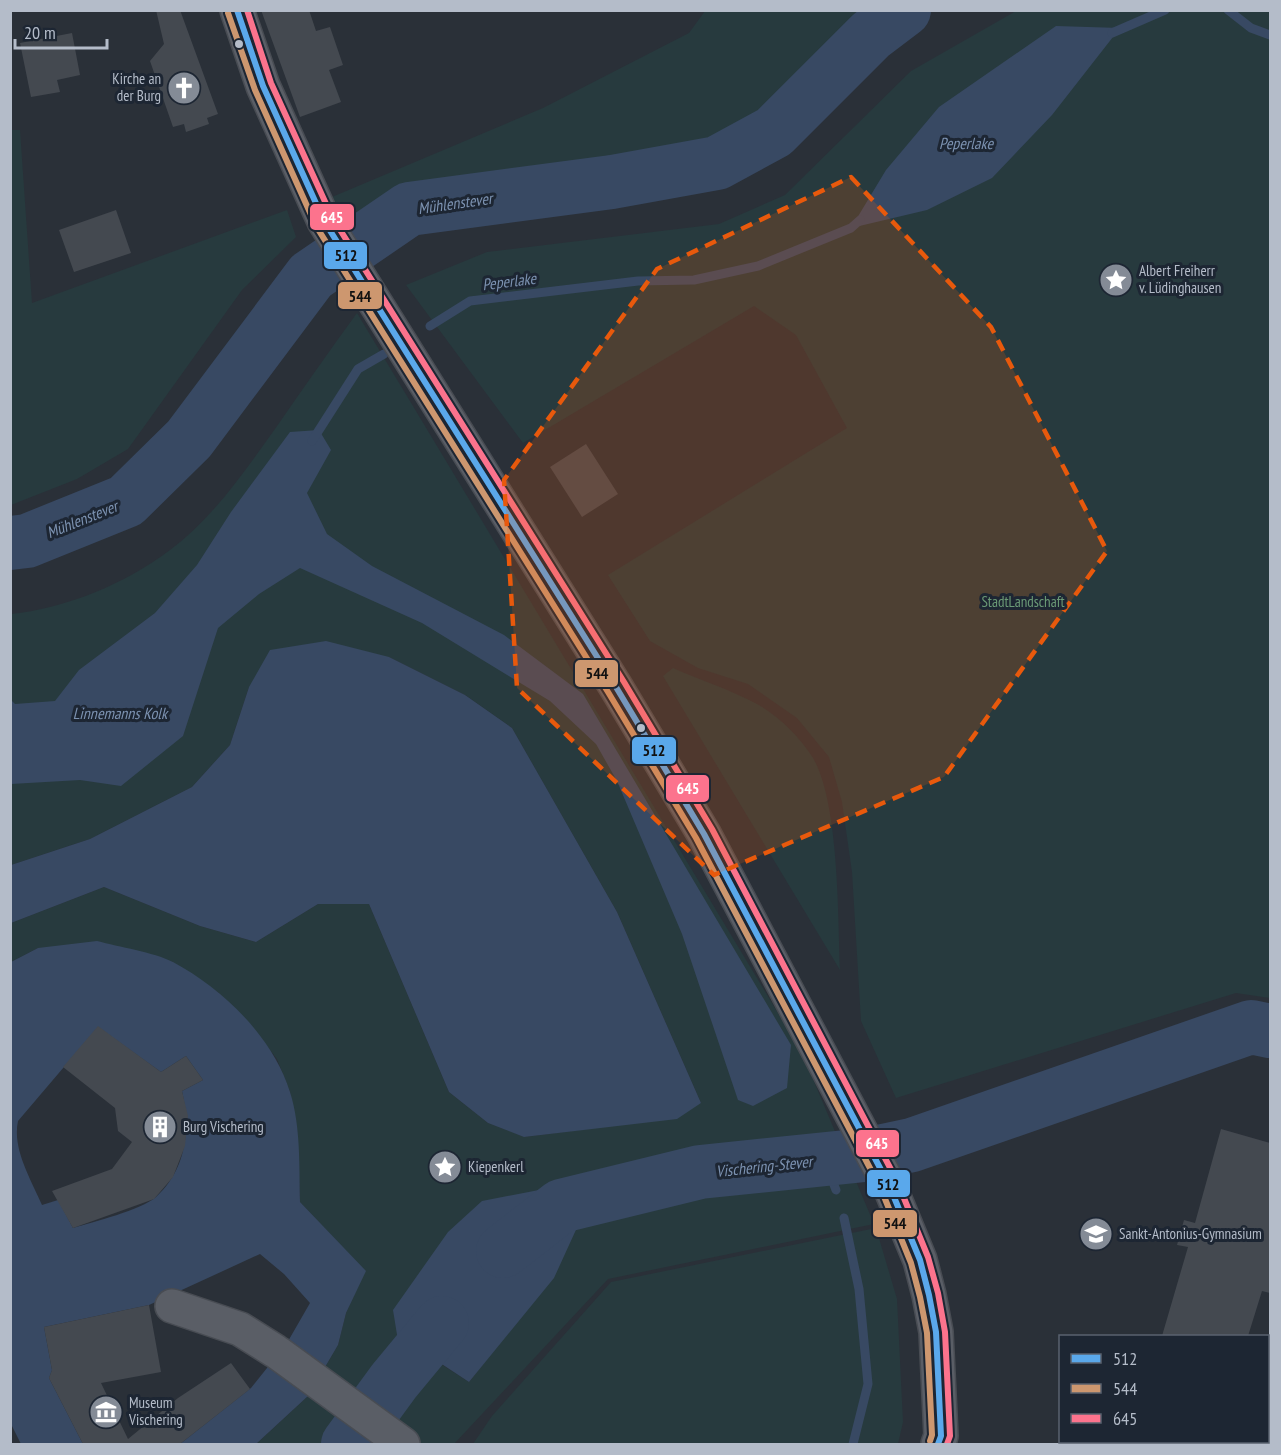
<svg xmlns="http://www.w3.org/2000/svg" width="1281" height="1455" viewBox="0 0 1281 1455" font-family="'PT Sans Narrow',sans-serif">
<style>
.green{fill:#273a3e;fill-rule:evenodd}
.water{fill:#384963;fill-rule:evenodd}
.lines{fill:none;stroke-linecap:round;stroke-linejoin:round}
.stream{stroke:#384963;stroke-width:9}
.river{stroke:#384963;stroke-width:54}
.building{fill:#444950}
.minor-casing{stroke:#484c53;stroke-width:36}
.minor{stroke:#5a5e66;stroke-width:33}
.bus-1-casing{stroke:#1d2633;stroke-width:10}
.bus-2-casing{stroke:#1d2633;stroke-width:10}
.bus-3-casing{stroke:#1d2633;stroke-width:10}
.bus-1{stroke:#5aa8eb;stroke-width:6}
.bus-2{stroke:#cd976f;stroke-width:6}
.bus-3{stroke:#fc738d;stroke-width:6}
.marked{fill:#e8590c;fill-opacity:0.2;stroke:#e8590c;stroke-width:4.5;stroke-dasharray:12 8;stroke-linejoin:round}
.bus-dot{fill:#b4bcc9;stroke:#1d2633;stroke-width:2}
.labels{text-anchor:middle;stroke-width:6;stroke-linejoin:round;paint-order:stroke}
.poi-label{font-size:15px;fill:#b4bcc9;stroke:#1d2633;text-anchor:start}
.park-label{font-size:15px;fill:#6b9a76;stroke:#1d2633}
.water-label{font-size:16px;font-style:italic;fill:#7c92b1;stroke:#1d2633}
.line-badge{stroke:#1d2633;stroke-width:2}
.badge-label{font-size:16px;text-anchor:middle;font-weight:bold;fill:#fff}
.pale-badge-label{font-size:16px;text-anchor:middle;font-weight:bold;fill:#111}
</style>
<rect width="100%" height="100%" fill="#2a3038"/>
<!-- green -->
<path class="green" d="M705 11H874L773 113 707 148 401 193 346 225 332 197 543 108 689 33Z
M1016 11H1270V998L1236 993 896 1098 861 1021 852 872 842 802 829 757 797 718 748 684 698 668 650 641 608 575 847 428 796 335 754 306 523 443 406 285 487 252 719 224 785 195 911 71Z
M11 130H20L32 303 287 210 296 237 242 290 128 449 77 479 11 505Z
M357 313 802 1053 874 1224 608 1279 454 1444H256L308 1396 338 1345 346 1313 365 1271 300 1202 297 1129 290 1092 277 1059 249 1023 219 993 171 961 38 948 11 962V923L104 887 200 926 256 942 318 904H369L449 1092 488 1123 525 1137 594 1128 701 1103 617 912 512 728 465 695 389 657 249 687 230 745 192 787 90 839 11 865V614C67 608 125 584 170 550 213 518 244 472 275 429 302 390 329 351 357 313ZM502 1340 469 1382 430 1357 408 1390 379 1368 399 1347Z
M673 668C700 680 731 690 757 704 779 716 800 737 813 758 839 802 838 917 840 970L663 676Z
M876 1228 897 1299 903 1422 898 1444H473L492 1416 611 1282Z"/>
<!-- water -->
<path class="water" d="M1056 26 1120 28 1052 115 992 178 927 210 851 228 886 170 939 107Z
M319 430 331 450 307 493 327 534 372 566 504 635 583 694 791 1045 787 1088 753 1106 738 1100 682 934 617 781 596 744 550 701 422 623 300 568 259 594 218 628 183 736 121 786 80 780 11 784V700L15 704 55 701 79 670 155 613 197 565 231 512 290 432Z
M326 641 389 657 465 695 512 728 617 912 701 1103 677 1119 524 1137 488 1123 449 1092 369 904H318L256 942 200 926 104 887 11 923V865L90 839 192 787 230 745 249 687 270 650Z
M97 941C119 947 153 952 173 962 223 989 273 1037 290 1092 301 1127 299 1166 300 1202L366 1271 346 1313 338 1345 308 1396 256 1444H180L251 1388 287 1343 310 1303 284 1274 260 1254 149 1305 44 1327 52 1370 49 1378 83 1444H21L11 1424V962L38 948ZM98 1027 161 1072 186 1056 203 1080 182 1091C191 1129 186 1170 156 1197 141 1210 93 1222 73 1228L58 1200 42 1205C31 1179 12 1149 18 1121Z
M539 1190 580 1221 554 1278 469 1382 431 1357 408 1390 379 1368 399 1347 393 1310 448 1232 482 1201Z"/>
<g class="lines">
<!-- stream -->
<path class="stream" d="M1228 10 1251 28 1270 35
M1112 33 1165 10
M430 326 470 301 638 281 694 280 758 266 851 228 860 220
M312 441 358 369 384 354
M824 1159 836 1190
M844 1218 859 1289 868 1384 853 1444"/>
<!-- river -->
<path class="river" d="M10 543 27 541 126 501 189 439 311 276 409 209 612 182 717 163 774 132 871 35 904 10
M503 1251 561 1206 700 1172 865 1155 912 1145 1251 1027 1270 1031
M348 1444 394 1381 442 1323"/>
</g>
<!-- building -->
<path class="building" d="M156 10H180L218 114 207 118 209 124 186 132 184 124 173 127 150 61 164 44Z
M261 10H309L316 31 330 27 343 65 329 70 341 102 300 117Z
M72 33 80 75 57 80 60 92 31 97 20 43Z
M116 210 131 253 74 272 59 230Z
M586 444 618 494 582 517 550 467Z
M98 1026 161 1072 186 1056 203 1080 182 1091 188 1116 185 1146 173 1177 154 1199 73 1228 52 1191 112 1169 132 1142 118 1131 115 1108 63 1067Z
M1221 1129 1270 1143V1293L1262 1291 1248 1336H1162L1188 1247 1177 1245 1184 1220 1195 1223Z
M149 1305 161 1372 101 1383 128 1439 178 1398 231 1363 250 1389 180 1444H83L49 1378 52 1370 44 1327Z"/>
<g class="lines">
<defs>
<path id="minor" d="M237 10 263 86 324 221 616 687 704 834 889 1185 920 1260 929 1295 936 1332 941 1436 938 1444
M172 1306 240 1329 275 1351
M278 1353 403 1444"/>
</defs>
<!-- minor casing -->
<use href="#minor" class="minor-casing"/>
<!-- minor -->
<use href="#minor" class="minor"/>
<defs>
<path id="bus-1" d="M237 10 263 86 324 221 616 687 704 834 889 1185 920 1260 929 1295 936 1332 941 1436 938 1444"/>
<path id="bus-2" d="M228 13 255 90 316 226 608 692 696 838 881 1189 911 1263 920 1297 927 1333 932 1435 930 1441"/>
<path id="bus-3" d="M247 10 271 83 332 217 624 682 712 829 897 1181 928 1257 938 1293 945 1332 950 1436 947 1444"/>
</defs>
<!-- bus-1 casing -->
<use href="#bus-1" class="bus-1-casing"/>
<!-- bus-2 casing -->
<use href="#bus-2" class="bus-2-casing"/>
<!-- bus-3 casing -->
<use href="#bus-3" class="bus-3-casing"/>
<!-- bus-1 -->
<use href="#bus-1" class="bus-1"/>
<!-- bus-2 -->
<use href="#bus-2" class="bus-2"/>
<!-- bus-3 -->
<use href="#bus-3" class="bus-3"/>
</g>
<!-- marked area -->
<path class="marked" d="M851 177 991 327 1107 551 944 777 714 875 517 688 504 480 657 269Z"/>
<!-- icons -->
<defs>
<symbol id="church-disc" viewBox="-11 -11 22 22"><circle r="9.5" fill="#848b96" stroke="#1d2633"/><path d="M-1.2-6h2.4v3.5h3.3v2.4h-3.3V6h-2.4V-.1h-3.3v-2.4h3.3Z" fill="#fff"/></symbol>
<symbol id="sight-disc" viewBox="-11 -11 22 22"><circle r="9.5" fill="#848b96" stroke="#1d2633"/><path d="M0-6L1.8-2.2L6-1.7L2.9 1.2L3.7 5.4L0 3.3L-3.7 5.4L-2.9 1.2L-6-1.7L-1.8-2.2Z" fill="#fff"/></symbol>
<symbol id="building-disc" viewBox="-11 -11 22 22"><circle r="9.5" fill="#848b96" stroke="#1d2633"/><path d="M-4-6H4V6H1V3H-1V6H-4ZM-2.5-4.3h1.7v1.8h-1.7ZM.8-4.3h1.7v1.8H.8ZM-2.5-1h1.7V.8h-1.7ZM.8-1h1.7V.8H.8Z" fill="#fff"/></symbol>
<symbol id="school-disc" viewBox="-11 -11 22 22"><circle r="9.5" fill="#848b96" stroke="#1d2633"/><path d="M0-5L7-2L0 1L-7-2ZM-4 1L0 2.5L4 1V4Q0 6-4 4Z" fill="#fff"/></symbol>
<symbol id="museum-disc" viewBox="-11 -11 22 22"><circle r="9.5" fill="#848b96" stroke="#1d2633"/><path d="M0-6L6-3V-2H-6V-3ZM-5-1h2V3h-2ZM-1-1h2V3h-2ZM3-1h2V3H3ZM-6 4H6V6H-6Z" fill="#fff"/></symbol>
</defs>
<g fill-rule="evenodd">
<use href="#church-disc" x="165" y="69" width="38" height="38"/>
<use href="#sight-disc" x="1097" y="261" width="38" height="38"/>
<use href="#building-disc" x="141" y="1108" width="38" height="38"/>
<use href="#sight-disc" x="426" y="1148" width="38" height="38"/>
<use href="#school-disc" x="1077" y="1215" width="38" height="38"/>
<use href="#museum-disc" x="87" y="1393" width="38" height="38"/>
</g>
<!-- markers -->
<g class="bus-dot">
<circle cx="239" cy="44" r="5"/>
<circle cx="641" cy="728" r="5"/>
</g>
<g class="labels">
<!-- poi labels -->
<g class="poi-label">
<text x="161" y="84" text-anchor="end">Kirche an<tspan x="161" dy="17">der Burg</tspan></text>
<text x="1139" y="276">Albert Freiherr<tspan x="1139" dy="17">v. Lüdinghausen</tspan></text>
<text x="183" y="1132">Burg Vischering</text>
<text x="468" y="1172">Kiepenkerl</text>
<text x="1119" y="1239">Sankt-Antonius-Gymnasium</text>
<text x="129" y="1408">Museum<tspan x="129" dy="17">Vischering</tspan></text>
</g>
<!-- park labels -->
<g class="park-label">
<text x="1023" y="607">StadtLandschaft</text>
</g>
<!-- water labels -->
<g class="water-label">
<text x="966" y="149">Peperlake</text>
<text transform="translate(455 203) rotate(-8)" y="6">Mühlenstever</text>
<text transform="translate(509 281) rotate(-7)" y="6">Peperlake</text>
<text transform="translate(82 519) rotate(-22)" y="6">Mühlenstever</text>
<text x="120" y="719">Linnemanns Kolk</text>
<text transform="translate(764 1166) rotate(-6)" y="6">Vischering-Stever</text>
</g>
</g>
<g class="line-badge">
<rect x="309" y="203" width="46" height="28" rx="6" fill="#fc738d"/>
<rect x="323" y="241" width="45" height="29" rx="6" fill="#5aa8eb"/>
<rect x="337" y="281" width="46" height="29" rx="6" fill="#cd976f"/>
<rect x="574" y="659" width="45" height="29" rx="6" fill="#cd976f"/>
<rect x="631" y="736" width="46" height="29" rx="6" fill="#5aa8eb"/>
<rect x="665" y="774" width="45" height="29" rx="6" fill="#fc738d"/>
<rect x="855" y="1129" width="45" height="29" rx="6" fill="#fc738d"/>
<rect x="866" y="1169" width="45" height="29" rx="6" fill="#5aa8eb"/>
<rect x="872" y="1209" width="46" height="29" rx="6" fill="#cd976f"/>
</g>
<g class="badge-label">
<text x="332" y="223">645</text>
<text x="688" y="794">645</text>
<text x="877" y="1149">645</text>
</g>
<g class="pale-badge-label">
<text x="346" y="261">512</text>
<text x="360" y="302">544</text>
<text x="597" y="679">544</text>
<text x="654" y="756">512</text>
<text x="888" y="1190">512</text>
<text x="895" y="1229">544</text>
</g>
<!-- border -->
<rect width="1281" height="1455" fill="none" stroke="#b4bcc9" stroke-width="24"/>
<!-- legend -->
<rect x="1059" y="1335" width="210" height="108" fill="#1d2633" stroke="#59626f" stroke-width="1.5"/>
<rect x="1071" y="1354" width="30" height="9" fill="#5aa8eb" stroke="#59626f" stroke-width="1.5"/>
<text x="1113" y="1365" font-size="18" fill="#b4bcc9">512</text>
<rect x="1071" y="1384" width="30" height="9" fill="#cd976f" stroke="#59626f" stroke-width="1.5"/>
<text x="1113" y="1395" font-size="18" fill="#b4bcc9">544</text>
<rect x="1071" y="1414" width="30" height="9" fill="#fc738d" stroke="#59626f" stroke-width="1.5"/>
<text x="1113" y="1425" font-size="18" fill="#b4bcc9">645</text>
<!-- scale -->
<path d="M15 39v9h92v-9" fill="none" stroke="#b4bcc9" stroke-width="3"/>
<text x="24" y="39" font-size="18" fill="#b4bcc9" stroke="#1d2633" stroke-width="4.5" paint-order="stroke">20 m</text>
</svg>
